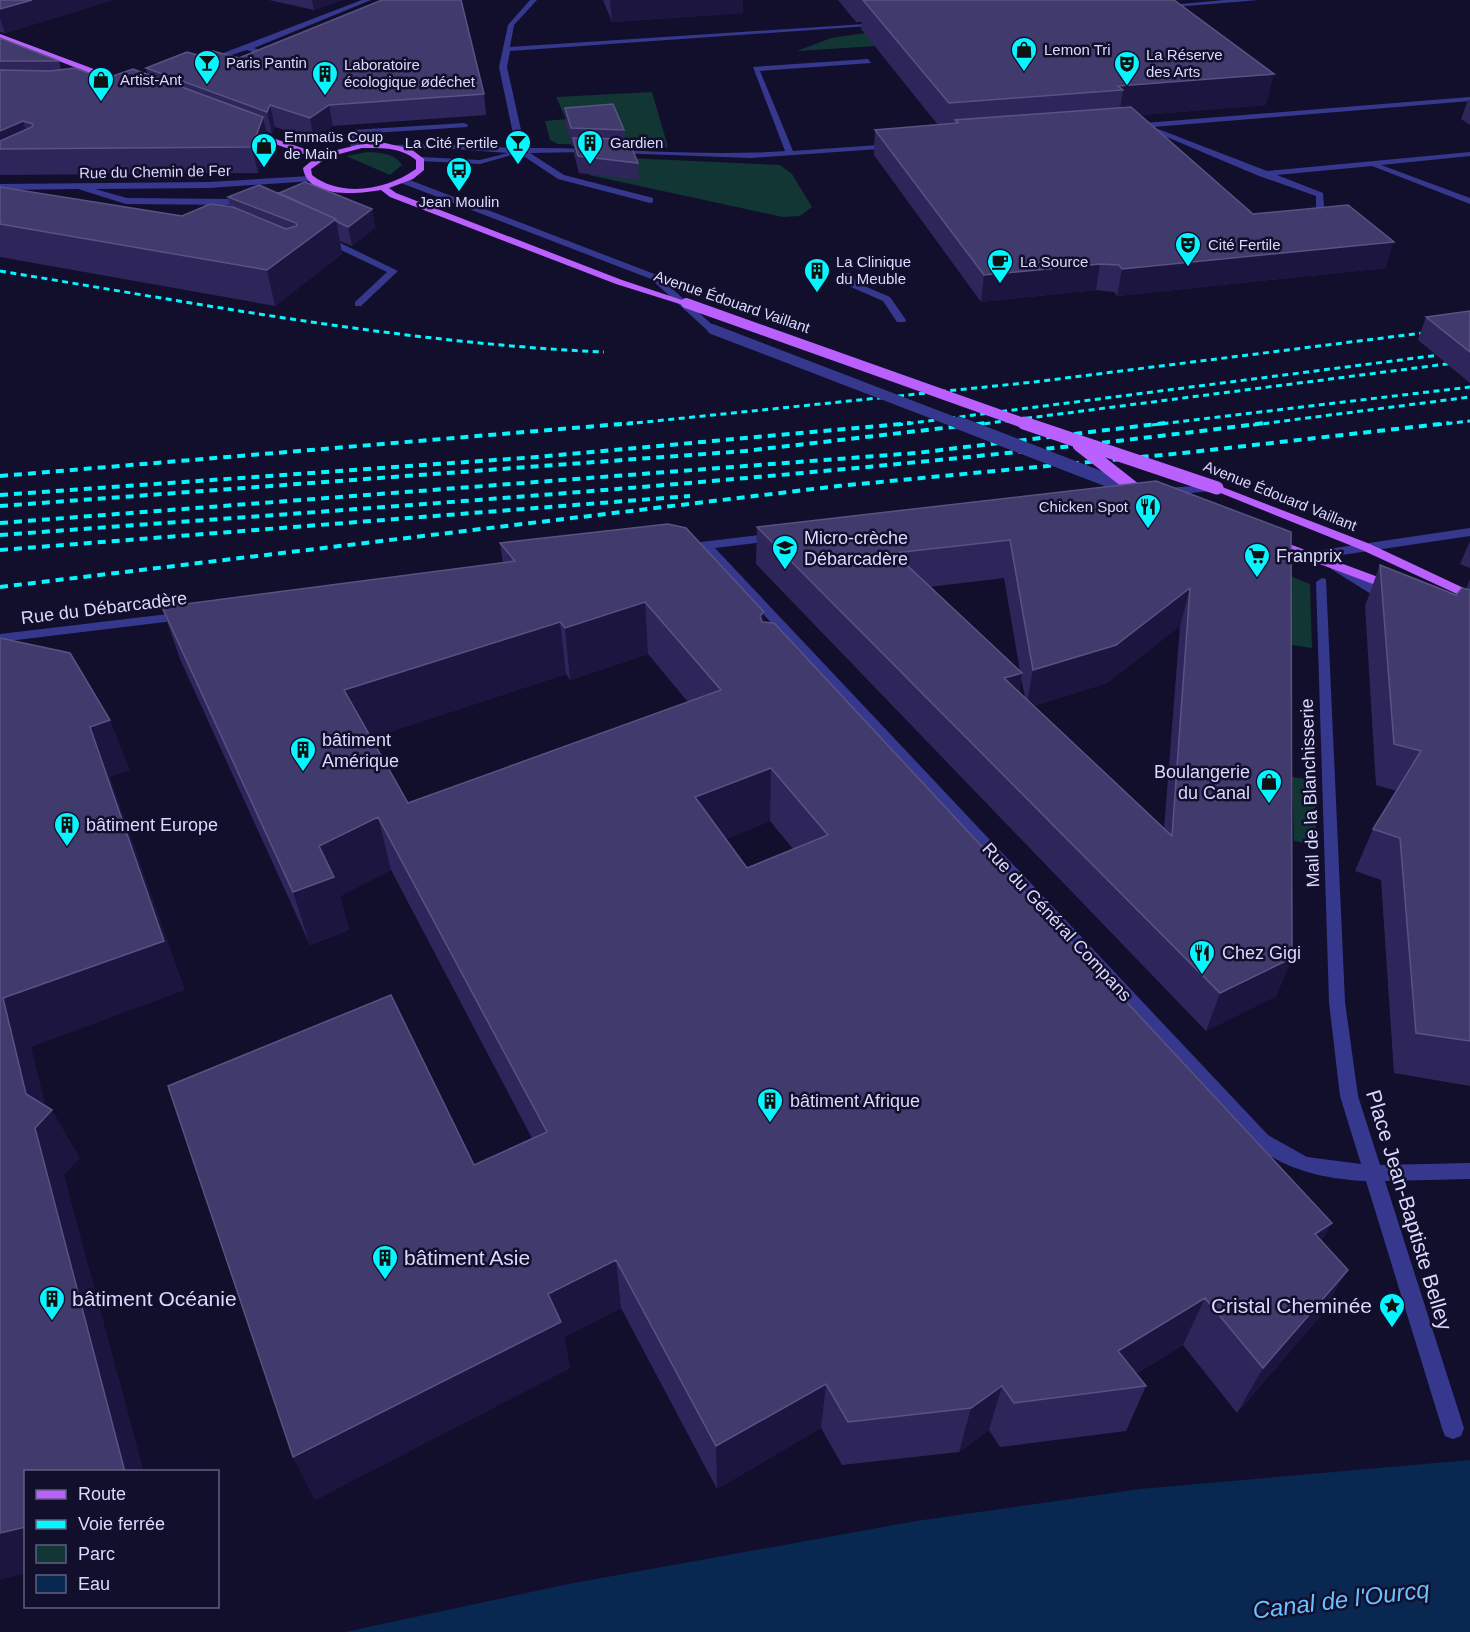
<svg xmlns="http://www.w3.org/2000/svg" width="1470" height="1632" viewBox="0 0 1470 1632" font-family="Helvetica,sans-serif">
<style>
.green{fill:#113633}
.water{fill:#082751}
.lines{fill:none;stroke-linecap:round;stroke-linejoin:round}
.minor{fill:#36388e;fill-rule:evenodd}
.major{fill:#ba60ff;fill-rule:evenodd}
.rail-far1{stroke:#05f6ff;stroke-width:3;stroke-dasharray:6 4.5;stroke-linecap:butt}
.rail{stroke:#05f6ff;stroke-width:4;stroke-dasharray:8 6;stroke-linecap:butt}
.minor-bridge-far1{stroke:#36388e;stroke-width:10}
.minor-bridge{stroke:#36388e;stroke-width:13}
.major-bridge-far1{stroke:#ba60ff;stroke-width:10}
.major-bridge{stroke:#ba60ff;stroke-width:13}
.wall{fill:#2e265a;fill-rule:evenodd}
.shaded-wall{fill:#1b1540}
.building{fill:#413a6c;stroke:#595383;stroke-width:1.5;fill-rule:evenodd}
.labels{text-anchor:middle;stroke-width:5;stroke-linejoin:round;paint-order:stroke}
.far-poi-label{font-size:15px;fill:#dbd9ff;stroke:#120f2c;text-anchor:start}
.far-street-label{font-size:15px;fill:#dbd9ff;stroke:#120f2c}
.poi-label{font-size:18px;fill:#dbd9ff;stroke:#120f2c;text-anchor:start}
.street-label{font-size:18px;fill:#dbd9ff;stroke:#120f2c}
.near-street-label{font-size:21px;fill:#dbd9ff;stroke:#120f2c}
.near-poi-label{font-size:21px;fill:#dbd9ff;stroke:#120f2c;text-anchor:start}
.near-water-label{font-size:24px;font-style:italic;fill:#67c2ff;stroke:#120f2c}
</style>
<rect width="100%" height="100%" fill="#120f2c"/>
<!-- green -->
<path class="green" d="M879 31 877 46 797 51 831 38Z
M652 92 668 147 558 144 550 140 545 121 566 119 556 97Z
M368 152C380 153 395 153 402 165L390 175 346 156Z
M628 158 780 165 792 174 812 207 800 216 783 217 589 175 601 165Z
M1290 576 1310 584 1312 648 1291 645Z
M1292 777 1315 780 1316 845 1294 841Z"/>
<!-- water -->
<path class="water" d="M1470 1460V1632H345L568 1584 916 1521 1140 1489Z"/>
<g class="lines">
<!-- minor -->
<path class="minor" d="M362 0H371L254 48 262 51 275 49 278 53 262 55 247 50 209 62 205 60Z
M530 0H537L514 25 510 47 880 23 883 25 510 51 507 67 525 148C611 147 699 157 785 151L753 67 868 59 871 63 760 71 793 151 893 144 897 146 893 148 751 158 589 152 530 153 564 175 653 198V202L650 203 558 179 519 153 480 164 420 161 416 159 420 157 480 160 508 153 439 148 391 149 390 147 394 145 439 144 516 148 499 67 508 25Z
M1225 0H1259L1162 8 1159 6Z
M1470 97V101L1153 127 1267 171 1470 152V156L1381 165 1470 198V204L1372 166 1277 175 1323 193 1324 208 1320 211 1316 208V196L1259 176 1143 127 1132 128 1128 126 1132 124Z
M464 123 468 125 467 127 357 134 359 147 355 149 351 147 349 132 353 130Z
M310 176 314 179 313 181 209 188 95 189 127 198 237 199 253 203V207L237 205 126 204 78 189 0 190V184L209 182Z
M401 179H407L657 275 717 329 708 331 651 279 401 183Z
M320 236H326L398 271 361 306H355V302L387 272 320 240Z
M844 273H850L857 283 890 297 906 320 905 322H897L883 301 851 287 842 275Z
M1217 485 1221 486V490L1161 496 1155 492 1161 488Z
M1470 528V536L1308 560 1302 556 1308 552Z
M776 533 782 537 780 540 715 548 1268 1135 1307 1157 1361 1164 1340 1096 1329 1002 1316 582 1322 578 1326 579 1345 1002 1358 1096 1380 1165 1470 1163V1179L1385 1181 1464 1428 1461 1436 1453 1439 1445 1436 1442 1428 1366 1181C1325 1179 1290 1171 1256 1147L703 549 684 552 678 548 684 544Z
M1335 562 1394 596 1395 599 1389 603 1384 602 1331 569 1329 566Z
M185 612 191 616 190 619 0 642V634Z"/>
<!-- major -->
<path class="major" d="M0 34 126 81 127 83 120 85 0 38Z
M249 130 320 154 362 144 385 143 411 149 424 159V170L413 179 389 188 396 193 622 280 691 303 683 305 616 284 390 197 381 190C359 194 307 199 303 168L315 158 246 134 245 132ZM362 148C381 148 401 147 416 160V169C387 190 341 198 312 175L311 169 328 157Z
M1217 485 1370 544 1470 591V600L1362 550 1213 490V486Z
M1273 538 1397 584 1399 587 1393 591 1389 590 1269 545 1267 542Z"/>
<!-- rail-far1 -->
<path class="rail-far1" d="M0 271C201 304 401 343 604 352
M616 425 1034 382 1470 327
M897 425 1470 351
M974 425 1470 361
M1152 425 1470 387
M1253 425 1470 397
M1436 425 1470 421"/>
<!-- rail -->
<path class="rail" d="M0 476 633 423
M0 495 537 457 911 423
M0 506 745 451 987 423
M0 523 916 453 1165 423
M0 535C422 504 845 477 1265 423
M0 550 690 496
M0 587 838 486 1183 453 1449 423"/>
<!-- minor-bridge-far1 -->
<path class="minor-bridge-far1" d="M712 329 962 425"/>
<!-- minor-bridge -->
<path class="minor-bridge" d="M959 423 1138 492"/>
<!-- major-bridge-far1 -->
<path class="major-bridge-far1" d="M686 303 1029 425"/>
<!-- major-bridge -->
<path class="major-bridge" d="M1024 423 1217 488
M1079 445 1140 493"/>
</g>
<!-- wall -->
<path class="wall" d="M0 0H113L5 33 0 32Z
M269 0H342L314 10Z
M603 0H743V13L612 22Z
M838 0H1174L1266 105 1141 115 1253 214 1386 268 1117 296 1114 292 1096 290 981 302 874 155 875 130 938 125 861 29 862 22H856Z
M0 38 59 61 61 69 97 76 148 75 146 68 201 56 239 58 484 94 486 115 333 126 314 140 275 127 272 134 266 131 269 143 258 173 0 175Z
M1468 100H1470V125L1461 119Z
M565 108 624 130 625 139 638 163 639 180 579 173 574 154V146H572L566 126Z
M0 187 182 216 230 207 228 197 279 193 372 209 375 228 352 246 340 241 342 254 275 306 0 257Z
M1470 311V383L1418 340 1426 317Z
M757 527 1291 532 1292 958 1276 996 1206 1031 756 564ZM1004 578 1020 671 929 587ZM1180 626 1164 829 1033 706 1107 683ZM1021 679 1024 692 1025 698 1019 693Z
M1470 541V568L1460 564Z
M500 543 764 612V622L1322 1242 1319 1318 1237 1413 1183 1345 1136 1374 1146 1386 1126 1431 1000 1447 989 1430 959 1452 842 1465 821 1428 717 1489 621 1308 564 1337 570 1368 315 1500 293 1457 474 1165 532 1138 391 870 340 896 349 930 310 945 180 659 162 607 503 563ZM648 654 688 702 408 803 371 738 566 674 570 680ZM770 821 793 849 747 868 726 839Z
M1380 565 1456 595 1466 589 1470 579V1086L1394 1073 1381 880 1355 871 1373 829 1397 791 1376 785 1365 606Z"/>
<!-- shaded-wall -->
<path class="shaded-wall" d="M32 0H113L5 33 0 19V9Z
M312 0H342L314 10Z
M610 0H743V13L612 22Z
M1274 74 1266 105 1119 117 1123 90 1118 86Z
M270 105 275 127 272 134 267 112Z
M329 105 333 126 314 140 310 118Z
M263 117 269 143 258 173 252 147Z
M23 121 31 147 0 149V131Z
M372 209 375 228 352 246 348 227Z
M336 219 342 254 275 306 267 270Z
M1394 242 1386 268 1117 296 1122 269Z
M1100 264 1096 290 981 302 984 275Z
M1190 588 1180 626 1107 683 1026 708 1033 670Z
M645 602 648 654 570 680 565 628Z
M764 612 763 665 760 616Z
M560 622 566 674 357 743 344 690Z
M1022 673 1016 711 1004 678Z
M110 720 130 770 110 777 185 990 31 1047 48 1115 52 1110 80 1158 64 1175 144 1472H125L26 1094 3 998 90 727Z
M771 768 770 821 697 851 695 797Z
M378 817 391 870 340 896 349 930 310 945 293 892 319 846Z
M1292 958 1276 996 1206 1031 1220 993Z
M1332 1223 1305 1272 1315 1234Z
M616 1260 621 1308 564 1337 570 1368 315 1500 293 1457 548 1294Z
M1348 1270 1319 1318 1237 1413 1263 1368Z
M1205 1298 1183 1345 1108 1391 1118 1351Z
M826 1384 821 1428 717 1489 716 1446Z
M1002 1386 989 1430 959 1452 971 1408Z
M26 1527V1573L0 1580V1533Z"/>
<!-- building -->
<path class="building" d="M0 0H32L0 9Z
M382 0H461L484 94 329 105 310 118 270 105 267 112 146 68 187 52 201 56 213 51 239 58Z
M863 0H1174L1274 74 1118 86 1123 90 949 103Z
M0 38 59 61H0Z
M75 68 97 76H113L133 69 263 117 252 147 0 149V141L32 127 33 124 23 121 0 131V70L50 71Z
M613 104 624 130 571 128 565 108Z
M1131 107 1253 214 1348 205 1394 242 1122 269 1119 265 1100 264 984 275 875 130 958 123 955 120Z
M573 138 628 139 638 163 578 156Z
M305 182 372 209 348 227 336 221V219L279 193Z
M259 185 336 219 267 270 0 224V187L182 216 210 204 233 207 286 229 297 226 296 223 228 197Z
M1470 311V352L1426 317Z
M1156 481 1291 532 1292 958 1220 993 757 527ZM1010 540 1033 670 1116 645 1190 588 1172 836 1004 678 1022 673 894 553Z
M668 524 686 528 764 612 760 616 762 622 774 623 1332 1223 1315 1234 1348 1270 1263 1368 1205 1298 1118 1351 1146 1386 1014 1403 1002 1386 971 1408 848 1422 826 1384 716 1446 616 1260 548 1294 561 1322 293 1457 168 1086 391 995 474 1165 547 1132 378 817 319 846 334 877 293 892 162 607 515 561 500 543ZM645 602 721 690 408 803 344 690 560 622 565 628ZM771 768 828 835 747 868 695 797Z
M1380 565 1456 595 1462 588 1470 590V1041L1416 1033 1400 838 1373 829 1421 751 1394 744Z
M0 638 70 653 110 720 90 727 164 941 3 998 26 1094 52 1110 35 1128 125 1472H26V1527L0 1533Z"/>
<!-- icons -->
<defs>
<symbol id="shop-pin" viewBox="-11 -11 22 30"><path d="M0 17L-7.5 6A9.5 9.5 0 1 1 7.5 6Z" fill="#05f6ff" stroke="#120f2c"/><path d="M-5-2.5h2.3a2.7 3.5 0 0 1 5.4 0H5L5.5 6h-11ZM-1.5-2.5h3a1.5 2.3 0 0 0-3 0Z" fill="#111"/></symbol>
<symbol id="bar-pin" viewBox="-11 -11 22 30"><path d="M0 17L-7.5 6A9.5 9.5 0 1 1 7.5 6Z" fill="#05f6ff" stroke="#120f2c"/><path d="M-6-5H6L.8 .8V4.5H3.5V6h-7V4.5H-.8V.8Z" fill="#111"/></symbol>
<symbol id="theatre-pin" viewBox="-11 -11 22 30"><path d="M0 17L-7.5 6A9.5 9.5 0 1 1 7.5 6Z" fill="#05f6ff" stroke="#120f2c"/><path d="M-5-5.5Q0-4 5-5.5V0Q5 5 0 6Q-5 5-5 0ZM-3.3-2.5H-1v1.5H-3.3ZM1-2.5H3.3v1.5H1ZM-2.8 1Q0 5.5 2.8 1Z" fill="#111"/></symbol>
<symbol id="building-pin" viewBox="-11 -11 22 30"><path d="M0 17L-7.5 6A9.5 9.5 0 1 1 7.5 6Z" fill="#05f6ff" stroke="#120f2c"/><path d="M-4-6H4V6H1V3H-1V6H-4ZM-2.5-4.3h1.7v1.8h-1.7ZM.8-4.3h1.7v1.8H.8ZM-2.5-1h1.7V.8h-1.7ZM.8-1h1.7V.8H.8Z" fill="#111"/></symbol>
<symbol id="bus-pin" viewBox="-11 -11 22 30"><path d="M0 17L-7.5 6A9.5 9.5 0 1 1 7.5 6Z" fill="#05f6ff" stroke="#120f2c"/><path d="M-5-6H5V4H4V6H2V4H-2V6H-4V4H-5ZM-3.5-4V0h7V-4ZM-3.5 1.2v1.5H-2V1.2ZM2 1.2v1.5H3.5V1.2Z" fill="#111"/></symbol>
<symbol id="cafe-pin" viewBox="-11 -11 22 30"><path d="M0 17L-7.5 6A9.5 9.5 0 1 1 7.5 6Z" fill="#05f6ff" stroke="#120f2c"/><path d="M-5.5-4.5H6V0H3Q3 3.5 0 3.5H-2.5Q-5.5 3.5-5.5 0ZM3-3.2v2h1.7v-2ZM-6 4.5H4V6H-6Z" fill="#111"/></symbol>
<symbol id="restaurant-pin" viewBox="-11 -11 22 30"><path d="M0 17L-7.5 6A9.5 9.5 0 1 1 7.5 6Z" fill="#05f6ff" stroke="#120f2c"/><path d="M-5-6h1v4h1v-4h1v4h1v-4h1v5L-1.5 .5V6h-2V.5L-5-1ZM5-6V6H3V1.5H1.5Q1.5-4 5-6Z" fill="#111"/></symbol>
<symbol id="school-pin" viewBox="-11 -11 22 30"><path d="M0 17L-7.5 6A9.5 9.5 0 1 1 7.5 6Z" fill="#05f6ff" stroke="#120f2c"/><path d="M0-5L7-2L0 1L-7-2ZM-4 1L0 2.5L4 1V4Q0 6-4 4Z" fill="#111"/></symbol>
<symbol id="supermarket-pin" viewBox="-11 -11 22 30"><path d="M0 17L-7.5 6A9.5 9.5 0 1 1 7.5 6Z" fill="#05f6ff" stroke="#120f2c"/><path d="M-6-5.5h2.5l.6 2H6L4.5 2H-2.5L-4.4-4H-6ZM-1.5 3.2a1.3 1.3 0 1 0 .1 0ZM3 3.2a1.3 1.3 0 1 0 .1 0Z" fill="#111"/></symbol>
<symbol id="sight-pin" viewBox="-11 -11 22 30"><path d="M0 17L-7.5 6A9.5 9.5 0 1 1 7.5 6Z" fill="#05f6ff" stroke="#120f2c"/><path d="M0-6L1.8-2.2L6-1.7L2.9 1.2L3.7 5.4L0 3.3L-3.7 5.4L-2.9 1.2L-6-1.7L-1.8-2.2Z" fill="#111"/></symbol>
</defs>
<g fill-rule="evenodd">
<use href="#shop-pin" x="1009" y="35" width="30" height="40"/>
<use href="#bar-pin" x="192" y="48" width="30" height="40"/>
<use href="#theatre-pin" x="1112" y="49" width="30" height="40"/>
<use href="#building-pin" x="310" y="59" width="30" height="40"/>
<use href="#shop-pin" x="86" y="65" width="30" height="40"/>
<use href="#bar-pin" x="503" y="128" width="30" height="40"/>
<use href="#building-pin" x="575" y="128" width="30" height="40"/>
<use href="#shop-pin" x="249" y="131" width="30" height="40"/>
<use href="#bus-pin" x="444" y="155" width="30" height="40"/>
<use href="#theatre-pin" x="1173" y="230" width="30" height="40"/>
<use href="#cafe-pin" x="985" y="247" width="30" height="40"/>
<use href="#building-pin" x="802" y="256" width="30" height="40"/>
<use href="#restaurant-pin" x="1133" y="492" width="30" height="40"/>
<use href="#school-pin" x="770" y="533" width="30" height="40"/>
<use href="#supermarket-pin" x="1242" y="541" width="30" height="40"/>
<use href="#building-pin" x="288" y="735" width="30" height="40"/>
<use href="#shop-pin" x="1254" y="767" width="30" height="40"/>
<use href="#building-pin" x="52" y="810" width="30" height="40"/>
<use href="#restaurant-pin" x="1187" y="938" width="30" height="40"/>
<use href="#building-pin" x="755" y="1086" width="30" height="40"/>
<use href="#building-pin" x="370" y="1243" width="30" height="40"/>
<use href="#building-pin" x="37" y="1284" width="30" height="40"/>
<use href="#sight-pin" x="1377" y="1291" width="30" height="40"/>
</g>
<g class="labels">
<!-- far-poi labels -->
<g class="far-poi-label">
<text x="1044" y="55">Lemon Tri</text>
<text x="1146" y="60">La Réserve<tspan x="1146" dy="17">des Arts</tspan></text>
<text x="226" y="68">Paris Pantin</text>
<text x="344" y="70">Laboratoire<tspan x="344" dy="17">écologique ødéchet</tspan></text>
<text x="120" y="85">Artist-Ant</text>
<text x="284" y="142">Emmaüs Coup<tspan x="284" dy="17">de Main</tspan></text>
<text x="498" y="148" text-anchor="end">La Cité Fertile</text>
<text x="610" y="148">Gardien</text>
<text x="459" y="207" text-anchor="middle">Jean Moulin</text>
<text x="1208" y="250">Cité Fertile</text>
<text x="836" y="267">La Clinique<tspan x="836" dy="17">du Meuble</tspan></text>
<text x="1020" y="267">La Source</text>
<text x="1128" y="512" text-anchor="end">Chicken Spot</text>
</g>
<!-- far-street labels -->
<g class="far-street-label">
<text transform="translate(155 172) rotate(-1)" y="5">Rue du Chemin de Fer</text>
<text transform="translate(732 302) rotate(19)" y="5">Avenue Édouard Vaillant</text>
<text transform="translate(1280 496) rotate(22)" y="5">Avenue Édouard Vaillant</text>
</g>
<!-- poi labels -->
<g class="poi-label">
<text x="804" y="544">Micro-crèche<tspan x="804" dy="21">Débarcadère</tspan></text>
<text x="1276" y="562">Franprix</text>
<text x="322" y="746">bâtiment<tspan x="322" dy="21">Amérique</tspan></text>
<text x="1250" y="778" text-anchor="end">Boulangerie<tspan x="1250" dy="21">du Canal</tspan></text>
<text x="86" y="831">bâtiment Europe</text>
<text x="1222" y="959">Chez Gigi</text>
<text x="790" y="1107">bâtiment Afrique</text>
</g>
<!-- street labels -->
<g class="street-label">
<text transform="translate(104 608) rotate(-7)" y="6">Rue du Débarcadère</text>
<text transform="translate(1310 793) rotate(-92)" y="6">Mail de la Blanchisserie</text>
<text transform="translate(1057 922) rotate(47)" y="6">Rue du Général Compans</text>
</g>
<!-- near-street labels -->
<g class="near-street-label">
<text transform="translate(1409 1210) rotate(73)" y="7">Place Jean-Baptiste Belley</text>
</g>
<!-- near-poi labels -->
<g class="near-poi-label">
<text x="404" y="1265">bâtiment Asie</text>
<text x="72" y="1306">bâtiment Océanie</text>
<text x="1372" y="1313" text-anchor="end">Cristal Cheminée</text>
</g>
<!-- near-water labels -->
<g class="near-water-label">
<text transform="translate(1341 1600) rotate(-7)" y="8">Canal de l'Ourcq</text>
</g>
</g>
<!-- legend -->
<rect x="24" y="1470" width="195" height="138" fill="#120f2c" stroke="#626080" stroke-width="1.5"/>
<rect x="36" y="1490" width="30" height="9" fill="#ba60ff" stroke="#626080" stroke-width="1.5"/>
<text x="78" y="1500" font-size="18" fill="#dbd9ff">Route</text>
<rect x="36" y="1520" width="30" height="9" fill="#05f6ff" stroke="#626080" stroke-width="1.5"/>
<text x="78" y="1530" font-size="18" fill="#dbd9ff">Voie ferrée</text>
<rect x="36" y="1545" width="30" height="18" fill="#113633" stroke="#626080" stroke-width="1.5"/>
<text x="78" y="1560" font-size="18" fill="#dbd9ff">Parc</text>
<rect x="36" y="1575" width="30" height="18" fill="#082751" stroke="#626080" stroke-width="1.5"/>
<text x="78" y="1590" font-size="18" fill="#dbd9ff">Eau</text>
</svg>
